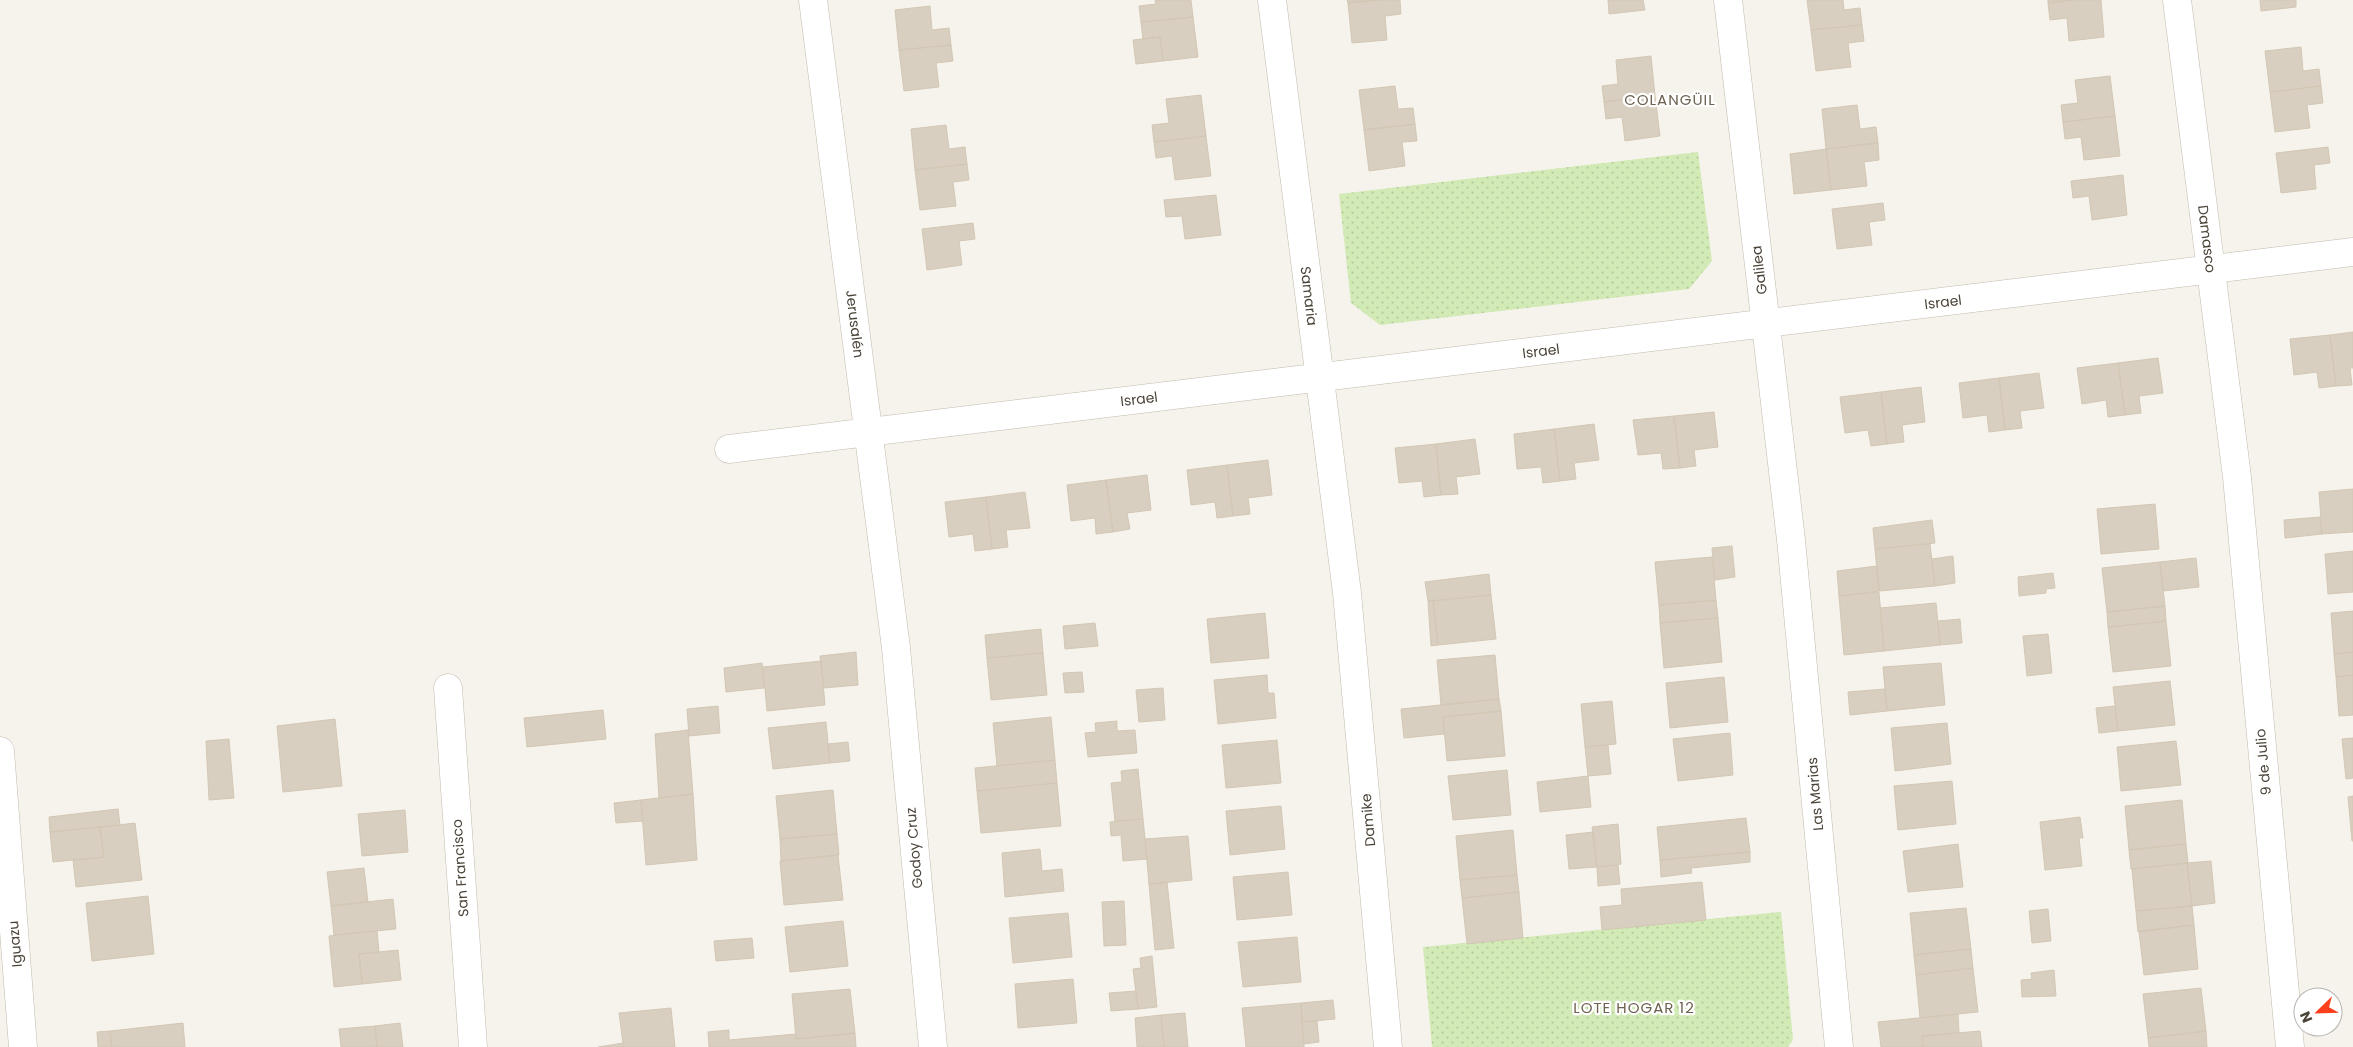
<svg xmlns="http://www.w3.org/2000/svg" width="2353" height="1047" viewBox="0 0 2353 1047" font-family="Poppins,sans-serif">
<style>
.grass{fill:url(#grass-dots)}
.building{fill:#d8cfc1;stroke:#d3c7b4}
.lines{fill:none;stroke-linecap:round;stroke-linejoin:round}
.minor-casing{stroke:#c2bbae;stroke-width:29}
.minor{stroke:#fff;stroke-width:28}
.labels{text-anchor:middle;stroke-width:4.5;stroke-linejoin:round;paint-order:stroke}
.street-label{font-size:14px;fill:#4b4439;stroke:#fff}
.neighbourhood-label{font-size:15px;letter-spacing:1px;fill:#6e6250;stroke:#fff}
</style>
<defs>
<pattern id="grass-dots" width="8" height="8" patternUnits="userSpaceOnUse" patternTransform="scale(1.25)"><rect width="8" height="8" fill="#d2eab5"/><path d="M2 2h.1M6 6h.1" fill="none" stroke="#b6ca9c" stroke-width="1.8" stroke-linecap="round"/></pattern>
</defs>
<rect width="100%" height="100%" fill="#f6f3ec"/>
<!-- grass -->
<path class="grass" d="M1698 152 1712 261 1689 289 1380 325 1351 303 1339 194Z
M1781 912 1793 1040 1788 1047H1432L1423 947Z"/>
<!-- building -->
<path class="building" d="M1155 0H1191L1193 17 1141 22 1139 6 1156 4Z
M1347 0H1378L1348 3Z
M1378 0H1400L1401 14 1385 16 1387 40 1352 43 1348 3Z
M1608 0H1643L1645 10 1609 14Z
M1807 0H1843L1844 10 1860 8 1862 25 1811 30Z
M2048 0H2073L2048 3Z
M2073 0H2101L2104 37 2069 41 2067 18 2050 20 2048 3Z
M2260 0H2296V7L2261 11Z
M930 6 932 30 949 28 951 45 899 50 895 10Z
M1193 17 1198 57 1163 61 1160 37 1143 39 1141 22Z
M1862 25 1864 41 1848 43 1851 67 1816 71 1811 30Z
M1160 37 1163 61 1136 64 1133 40Z
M951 45 953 61 936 63 939 87 904 91 899 50Z
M2301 47 2303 71 2319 69 2321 86 2270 92 2265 51Z
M1651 56 1655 96 1604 102 1602 86 1618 84 1616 60Z
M2110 76 2115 116 2063 122 2061 105 2078 103 2075 80Z
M1395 86 1398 109 1413 108 1415 124 1364 130 1359 90Z
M2321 86 2323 103 2307 105 2310 128 2275 132 2270 92Z
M1201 95 1206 136 1154 142 1152 125 1169 123 1166 99Z
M1655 96 1660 136 1625 141 1622 117 1606 119 1604 102Z
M1857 105 1860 129 1876 127 1878 143 1826 149 1822 109Z
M2115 116 2120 156 2084 160 2081 137 2065 139 2063 122Z
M1415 124 1417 141 1402 142 1405 166 1369 171 1364 130Z
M946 125 949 149 965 147 967 164 915 170 911 129Z
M1206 136 1211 176 1175 180 1172 156 1156 158 1154 142Z
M1878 143 1879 160 1864 162 1867 186 1831 190 1826 149Z
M2328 147 2330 163 2314 165 2316 189 2281 193 2276 153Z
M1826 149 1831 190 1794 194 1790 154Z
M967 164 969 180 953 182 956 206 920 210 915 170Z
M2123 175 2127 215 2092 220 2089 196 2073 198 2071 181Z
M1216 195 1221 235 1185 239 1182 216 1166 217 1164 200Z
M1883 203 1885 220 1869 222 1872 245 1837 249 1832 209Z
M973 223 975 239 959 241 962 265 927 270 922 229Z
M2353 332V368H2350L2352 385 2336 386 2330 335Z
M2330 335 2336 386 2319 388 2317 372 2294 375 2290 339Z
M2158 358 2163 393 2139 396 2141 413 2125 415 2118 363Z
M2118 363 2125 415 2108 417 2106 400 2082 404 2077 368Z
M2039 373 2044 408 2020 411 2022 428 2005 430 1999 378Z
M1999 378 2005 430 1989 432 1987 415 1963 418 1959 383Z
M1921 387 1925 422 1902 425 1904 442 1887 444 1881 392Z
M1881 392 1887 444 1871 446 1868 430 1845 433 1840 397Z
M1714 412 1718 447 1694 450 1696 466 1680 468 1674 416Z
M1674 416 1680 468 1663 469 1661 453 1638 455 1633 420Z
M1594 424 1599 460 1574 463 1576 479 1560 481 1554 429Z
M1554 429 1560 481 1543 483 1541 467 1517 469 1514 434Z
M1475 439 1480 474 1456 477 1458 494 1441 495 1436 444Z
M1436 444 1441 495 1424 497 1422 481 1399 483 1395 448Z
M1268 460 1272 495 1248 498 1250 514 1233 516 1227 465Z
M1227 465 1233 516 1217 518 1215 502 1191 505 1187 470Z
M1147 475 1151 510 1127 513 1130 529 1113 532 1106 480Z
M1106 480 1113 532 1096 534 1095 518 1071 521 1067 485Z
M2353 489V532L2322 534 2319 492Z
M1025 492 1030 528 1006 530 1008 547 992 549 986 497Z
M986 497 992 549 975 551 973 534 949 537 945 502Z
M2155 504 2159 549 2101 554 2097 509Z
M2320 517 2322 534 2285 538 2284 520Z
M1932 520 1935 543 1875 549 1873 528Z
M1930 544 1935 586 1879 591 1875 549Z
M1732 546 1735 577 1715 580 1712 548Z
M2353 551V592L2328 594 2325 554Z
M1953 556 1955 583 1935 586 1932 559Z
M1712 557 1716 600 1659 605 1655 562Z
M2196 558 2199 587 2163 591 2160 562Z
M2160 562 2165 606 2107 612 2102 568Z
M1877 566 1879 591 1839 596 1837 571Z
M2053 573 2055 588 2046 589V593L2019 596 2018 577Z
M1489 574 1491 595 1428 601 1425 582Z
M1879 592 1884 651 1844 655 1839 596Z
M1491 595 1496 639 1438 645 1433 601Z
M1716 600 1718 618 1660 623 1659 605Z
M1428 601H1433L1438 645 1431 646Z
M1936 603 1940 645 1884 651 1880 608Z
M2165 606 2166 621 2108 627 2107 612Z
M2353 611V652L2334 654 2331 613Z
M1265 613 1269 658 1211 663 1207 619Z
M1718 618 1722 662 1664 668 1660 623Z
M1960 619 1962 643 1940 645 1938 621Z
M2166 621 2171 666 2113 672 2108 627Z
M1095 623 1098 646 1065 649 1063 626Z
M1041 629 1043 653 987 658 985 635Z
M2048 634 2052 673 2027 676 2023 636Z
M856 652 858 685 824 688 820 656Z
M2353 652V675L2336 677 2334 654Z
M1043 653 1047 695 991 700 987 658Z
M1495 655 1499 699 1441 705 1437 660Z
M821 661 825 705 767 711 763 667Z
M762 663 764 688 726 692 724 668Z
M1941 663 1945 705 1887 711 1883 667Z
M1082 672 1084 692 1065 693 1063 673Z
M1267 675 1268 693H1274L1276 718 1218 724 1214 680Z
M2353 675V715L2339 716 2336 677Z
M1724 677 1728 722 1670 728 1666 683Z
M2170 681 2175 725 2118 731 2113 687Z
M1163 688 1165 720 1139 722 1136 690Z
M1885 689 1887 711 1850 715 1848 692Z
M1499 699 1501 711 1443 717 1444 734 1404 738 1401 709Z
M1612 701 1616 744 1585 747 1581 704Z
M718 706 720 733 689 736 687 709Z
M2115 706 2118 731 2099 733 2096 708Z
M603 710 606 739 527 747 524 718Z
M1501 711 1505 756 1447 761 1443 717Z
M1051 717 1055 760 997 766 993 723Z
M335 719 342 786 283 792 277 726Z
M1117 721V731L1135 730 1137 753 1088 757 1085 733 1096 732 1095 723Z
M826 722 830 763 773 769 768 728Z
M1947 723 1951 764 1895 771 1891 728Z
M688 730 693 794 659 798 655 734Z
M1730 733 1733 775 1678 781 1673 739Z
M2353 738V778L2346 779 2342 739Z
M229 739 234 798 209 800 206 741Z
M1277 740 1281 783 1226 788 1222 745Z
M2176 741 2181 785 2121 791 2117 747Z
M848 742 850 761 830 763 828 744Z
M1608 745 1611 774 1588 776 1585 747Z
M1055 760 1057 783 977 791 975 768Z
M1138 769 1143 819 1115 821 1111 783 1122 782 1121 771Z
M1507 770 1511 815 1453 820 1448 776Z
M1588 776 1591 807 1540 812 1537 782Z
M1952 781 1956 824 1898 830 1894 786Z
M1057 783 1061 826 981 833 977 791Z
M833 790 837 834 780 839 776 796Z
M693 794 697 860 646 865 641 800Z
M2353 796V841H2352L2348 797Z
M641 800 643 821 616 823 614 803Z
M2182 800 2186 844 2129 850 2125 806Z
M1281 806 1285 849 1230 855 1226 811Z
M118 809 120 825 50 832 49 817Z
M405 810 408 852 362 856 358 814Z
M2080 817 2083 838H2079L2082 866 2045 870 2040 822Z
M1746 818 1750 852 1660 860 1657 827Z
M1143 819 1147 859 1123 861 1121 835 1111 836 1110 822Z
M135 823 142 880 76 887 73 860 104 857 100 827Z
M1618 824 1621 864 1597 867 1592 827Z
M100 827 104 857 53 862 50 832Z
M1513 830 1517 875 1460 880 1456 836Z
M1593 832 1597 867 1569 869 1566 835Z
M837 834 839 855 781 861 780 839Z
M1188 836 1192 880 1149 884 1145 839Z
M1958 844 1963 887 1908 892 1903 851Z
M2186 844 2188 863 2131 869 2129 850Z
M1040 849 1042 871 1062 869 1064 891 1005 897 1002 853Z
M1750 852V862L1691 868 1692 873 1661 877 1660 860Z
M838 855 843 900 784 905 780 861Z
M2211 861 2215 903 2192 906 2187 863Z
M2187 863 2192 906 2136 911 2132 869Z
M1618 865 1620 884 1598 886 1597 867Z
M364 868 368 902 331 906 327 872Z
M1288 872 1292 915 1237 920 1233 877Z
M1517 875 1519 892 1462 898 1460 880Z
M1167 882 1174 948 1155 950 1149 884Z
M1702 882 1706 920 1602 930 1600 907 1622 905 1621 889Z
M1519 892 1523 938 1467 944 1462 898Z
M148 896 154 954 92 961 86 903Z
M393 899 396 929 334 935 331 906Z
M1124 901 1126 945 1104 946 1102 902Z
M2192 906 2194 925 2138 932 2136 911Z
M1966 908 1971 949 1914 955 1910 913Z
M2048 909 2051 941 2032 943 2029 911Z
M1068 913 1072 957 1013 963 1009 918Z
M843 921 848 966 790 972 785 927Z
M2194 925 2198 969 2144 975 2139 931Z
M377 931 379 952 359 954 362 984 334 987 329 936Z
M1297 937 1301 982 1243 987 1238 942Z
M752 938 754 958 716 961 714 941Z
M1971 949 1973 968 1916 975 1914 955Z
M398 950 401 980 362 984 359 954Z
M1152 956 1157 1007 1138 1009 1133 969 1141 968 1140 958Z
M1973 968 1978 1012 1920 1018 1916 975Z
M2054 970 2056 996 2022 997 2021 980 2032 979 2031 973Z
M1073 979 1077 1023 1018 1028 1015 984Z
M2201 988 2206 1031 2148 1038 2143 994Z
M850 989 855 1033 796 1039 792 994Z
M1136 991 1138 1009 1111 1011 1109 993Z
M1333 1000 1335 1019 1302 1022 1301 1003Z
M1301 1003 1304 1047H1246L1242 1008Z
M671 1008 675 1047H598L623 1043 619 1013Z
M1185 1013 1188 1047H1164L1161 1015Z
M1958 1014 1959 1033 1922 1036 1923 1047H1881L1878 1022Z
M1161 1015 1164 1047H1137L1135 1018Z
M1317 1021 1319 1042 1304 1044 1302 1022Z
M183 1023 185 1047H112L110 1031Z
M400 1023 403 1047H377L375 1026Z
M375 1026 377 1047H341L339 1029Z
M729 1030V1040L796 1034V1039L855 1033 856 1047H709L708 1032Z
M110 1031 112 1047H98L97 1032Z
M1980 1031 1982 1047H1923L1922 1036Z
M2206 1031 2207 1047H2149L2148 1038Z"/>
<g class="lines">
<defs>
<path id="minor" d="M813 0 896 648 933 1047
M1272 0 1347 593 1388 1047
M1728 0 1791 540 1839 1047
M2177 0 2237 477 2290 1047
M729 449 2353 252
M448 688 473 1047
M0 751 23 1047"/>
</defs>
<!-- minor casing -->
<use href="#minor" class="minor-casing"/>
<!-- minor -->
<use href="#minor" class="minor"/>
</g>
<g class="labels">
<!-- street labels -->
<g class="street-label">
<text transform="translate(2207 239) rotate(83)" y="5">Damasco</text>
<text transform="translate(1759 270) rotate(-97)" y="5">Galilea</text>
<text transform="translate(1309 296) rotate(83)" y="5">Samaria</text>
<text transform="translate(1943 302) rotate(-7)" y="5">Israel</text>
<text transform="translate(855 324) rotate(83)" y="5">Jerusalén</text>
<text transform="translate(1541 351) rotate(-7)" y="5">Israel</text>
<text transform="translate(1139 399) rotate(-7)" y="5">Israel</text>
<text transform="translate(2263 762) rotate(-95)" y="5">9 de Julio</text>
<text transform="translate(1815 794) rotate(-95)" y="5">Las Marias</text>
<text transform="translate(1368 820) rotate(-95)" y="5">Damike</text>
<text transform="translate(914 848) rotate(-95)" y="5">Godoy Cruz</text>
<text transform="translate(460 868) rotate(-94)" y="5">San Francisco</text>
<text transform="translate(15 944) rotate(-95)" y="5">Iguazu</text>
</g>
<!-- neighbourhood labels -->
<g class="neighbourhood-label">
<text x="1670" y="105">COLANGÜIL</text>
<text x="1634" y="1013">LOTE HOGAR 12</text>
</g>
</g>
<!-- north arrow -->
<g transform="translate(2318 1012) rotate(247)"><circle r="24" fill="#ffffff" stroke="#b7b4b0"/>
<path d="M0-4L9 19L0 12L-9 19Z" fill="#fc3f1d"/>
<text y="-8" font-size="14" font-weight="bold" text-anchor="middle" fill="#4b4439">N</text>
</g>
</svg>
